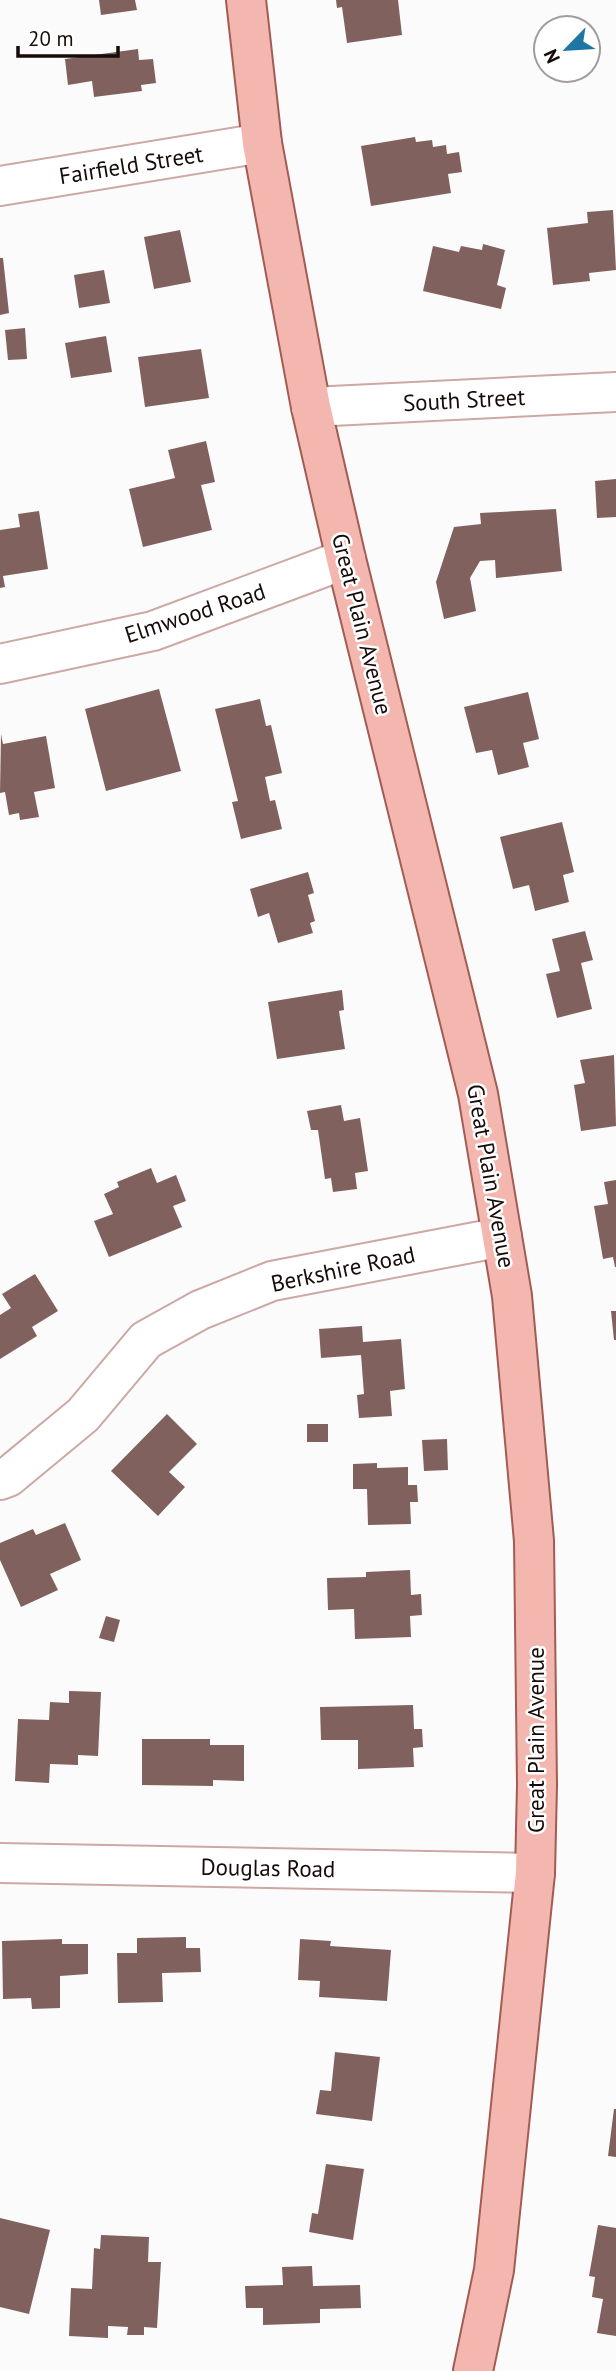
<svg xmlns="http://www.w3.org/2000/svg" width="616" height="2371" viewBox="0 0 616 2371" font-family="'PT Sans',sans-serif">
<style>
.building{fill:#80615d}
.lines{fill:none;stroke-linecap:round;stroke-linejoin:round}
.minor-casing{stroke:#cca9a4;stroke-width:42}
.major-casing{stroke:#a25c53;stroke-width:42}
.minor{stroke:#fff;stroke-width:38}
.major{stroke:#f4b7b0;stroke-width:38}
.labels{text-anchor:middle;stroke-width:5;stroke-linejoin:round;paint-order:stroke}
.street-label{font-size:23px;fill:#160b09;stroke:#fff}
</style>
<rect width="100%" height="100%" fill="#fbfbfb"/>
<!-- building -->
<path class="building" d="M99 0H135L137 10 101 15Z
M336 0H398L402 35 347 43 342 7 337 8Z
M138 49 139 60 153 59 156 83 141 85 142 91 94 97 92 81 68 85 65 59Z
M415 137 416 142 432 140 433 147 446 145 447 154 459 152 462 172 448 174 451 193 371 206 361 146Z
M613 210 616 270 589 273 590 281 553 285 547 228 588 223 587 212Z
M180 230 191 282 154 289 144 237Z
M483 244 505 250 497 285 506 288 501 309 423 291 433 246 459 252 461 246 482 250Z
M0 258H3L9 313 0 315Z
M104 270 110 303 79 308 74 275Z
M25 328 27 359 8 360 5 330Z
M106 336 112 372 71 378 65 343Z
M201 349 209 398 145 407 138 357Z
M206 441 215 482 201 485 212 530 143 547 129 489 175 478 168 450Z
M616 479V517L597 518 595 481Z
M556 509 562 571 496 578 495 560 480 561 470 578 476 611 444 619 436 582 454 527 481 524 480 513Z
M39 511 48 569 3 576 5 587 0 588V530L20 527 18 514Z
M159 689 181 771 106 791 85 709Z
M528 692 539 739 523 743 529 767 498 775 492 750 476 753 464 707Z
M260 699 266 726 271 725 282 773 265 777 270 801 275 800 282 829 241 839 232 802 238 801 215 709Z
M1 734 3 744 46 736 55 788 34 792 39 817 20 820 19 813 9 815 5 792 0 793Z
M562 822 574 872 563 875 569 902 535 911 529 885 513 889 500 837Z
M308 872 314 893 308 895 315 921 310 923 313 933 278 943 269 913 258 917 250 889Z
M585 931 593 960 581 963 592 1009 557 1018 546 974 560 971 552 939Z
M342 990 344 1010 339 1011 345 1049 277 1059 268 1002Z
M614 1055 616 1126 581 1131 574 1085 585 1083 580 1060Z
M341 1105 344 1121 360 1118 368 1171 355 1173 357 1189 333 1192 331 1178 325 1179 318 1130H311L307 1111Z
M151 1168 157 1183 176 1175 186 1201 173 1206 182 1227 109 1257 94 1221 113 1214 104 1194 119 1187 117 1182Z
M616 1180V1267H615L613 1257 603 1259 594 1206 608 1204 604 1182Z
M35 1274 58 1311 32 1327 37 1336 0 1359V1315L11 1308 2 1294Z
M611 1311H616V1340H614Z
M362 1326 363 1342 401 1339 405 1389 390 1391 392 1416 359 1418 357 1395 364 1394 361 1355 321 1358 319 1329Z
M167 1414 197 1444 169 1472 185 1487 158 1516 111 1471Z
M307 1424H328V1442H307Z
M447 1439 448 1470 424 1471 422 1440Z
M377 1463V1468L408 1467V1485H417L418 1502H410L411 1524 368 1525 367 1489H353V1464Z
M65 1523 81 1560 50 1574 58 1590 21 1607 0 1560V1543L33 1529 36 1535Z
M410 1570 411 1595 421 1594 422 1615 410 1616 411 1637 355 1639 354 1609 328 1610 327 1578 366 1577V1572Z
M106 1616 120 1620 114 1642 99 1638Z
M69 1691 101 1692 98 1756 78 1755V1765L50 1764 49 1783 15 1781 18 1719 49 1720 50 1702 69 1703Z
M413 1705 414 1729H422L423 1747 413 1748 414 1767 358 1769V1740H321L320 1707Z
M142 1739H210V1745H244V1781L213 1780V1786L142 1785Z
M186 1937V1948H200L201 1972 162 1973 163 2002 118 2003 117 1953H137V1938Z
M62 1939V1944H88V1974L60 1976V2008L32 2009 31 1998 3 1999 2 1941Z
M300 1939 331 1941 330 1946 391 1950 387 2001 319 1997 320 1981 298 1980Z
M335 2052 380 2057 372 2121 316 2114 320 2090 331 2091Z
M614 2109H616V2157L608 2156Z
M326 2164 364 2169 353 2240 309 2232 312 2213 318 2214Z
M0 2218 50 2230 29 2314 0 2307Z
M598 2225 616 2228V2336L597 2333 603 2299 592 2297 595 2277 589 2276Z
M101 2235 149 2237 148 2262H161L157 2328 144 2327V2335H127L128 2327 108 2326V2338L69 2336 71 2288 92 2289 94 2248 100 2249Z
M312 2266 313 2286 360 2285 361 2308 320 2309V2323L263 2325V2308H246L245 2286 283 2285 282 2267Z"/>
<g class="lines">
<defs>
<path id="minor" d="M0 186 262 143
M311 407 616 392
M0 664 153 631 346 559
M0 1480 8 1477 83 1415 146 1340 200 1310 272 1281 502 1237
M0 1863 535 1873"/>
<path id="major" d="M246 0 262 143 311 407 346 559 478 1094 512 1296 534 1541 537 1785 535 1873 494 2270 473 2371"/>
</defs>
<!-- minor casing -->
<use href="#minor" class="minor-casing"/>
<!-- major casing -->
<use href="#major" class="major-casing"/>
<!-- minor -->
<use href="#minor" class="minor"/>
<!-- major -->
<use href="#major" class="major"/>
</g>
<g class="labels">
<!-- street labels -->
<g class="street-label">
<text transform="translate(131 165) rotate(-9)" y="8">Fairfield Street</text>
<text transform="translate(464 400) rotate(-3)" y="8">South Street</text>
<text transform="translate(195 613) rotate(-18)" y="8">Elmwood Road</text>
<text transform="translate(362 624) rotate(76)" y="8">Great Plain Avenue</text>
<text transform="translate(491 1176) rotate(80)" y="8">Great Plain Avenue</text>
<text transform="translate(343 1269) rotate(-12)" y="8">Berkshire Road</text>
<text transform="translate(536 1740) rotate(-90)" y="8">Great Plain Avenue</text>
<text transform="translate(268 1868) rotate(1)" y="8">Douglas Road</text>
</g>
</g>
<!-- north arrow -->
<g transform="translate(567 49) rotate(245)"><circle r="33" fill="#ffffff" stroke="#a29d9d" stroke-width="2"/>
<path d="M0-5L12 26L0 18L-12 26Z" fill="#1e76a5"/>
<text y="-10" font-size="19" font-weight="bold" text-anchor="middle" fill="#160b09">N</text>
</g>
<!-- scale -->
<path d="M18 46v10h100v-10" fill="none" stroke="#160b09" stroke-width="3.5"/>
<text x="28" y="46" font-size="21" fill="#160b09" stroke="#ffffff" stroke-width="5" paint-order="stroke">20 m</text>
</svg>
